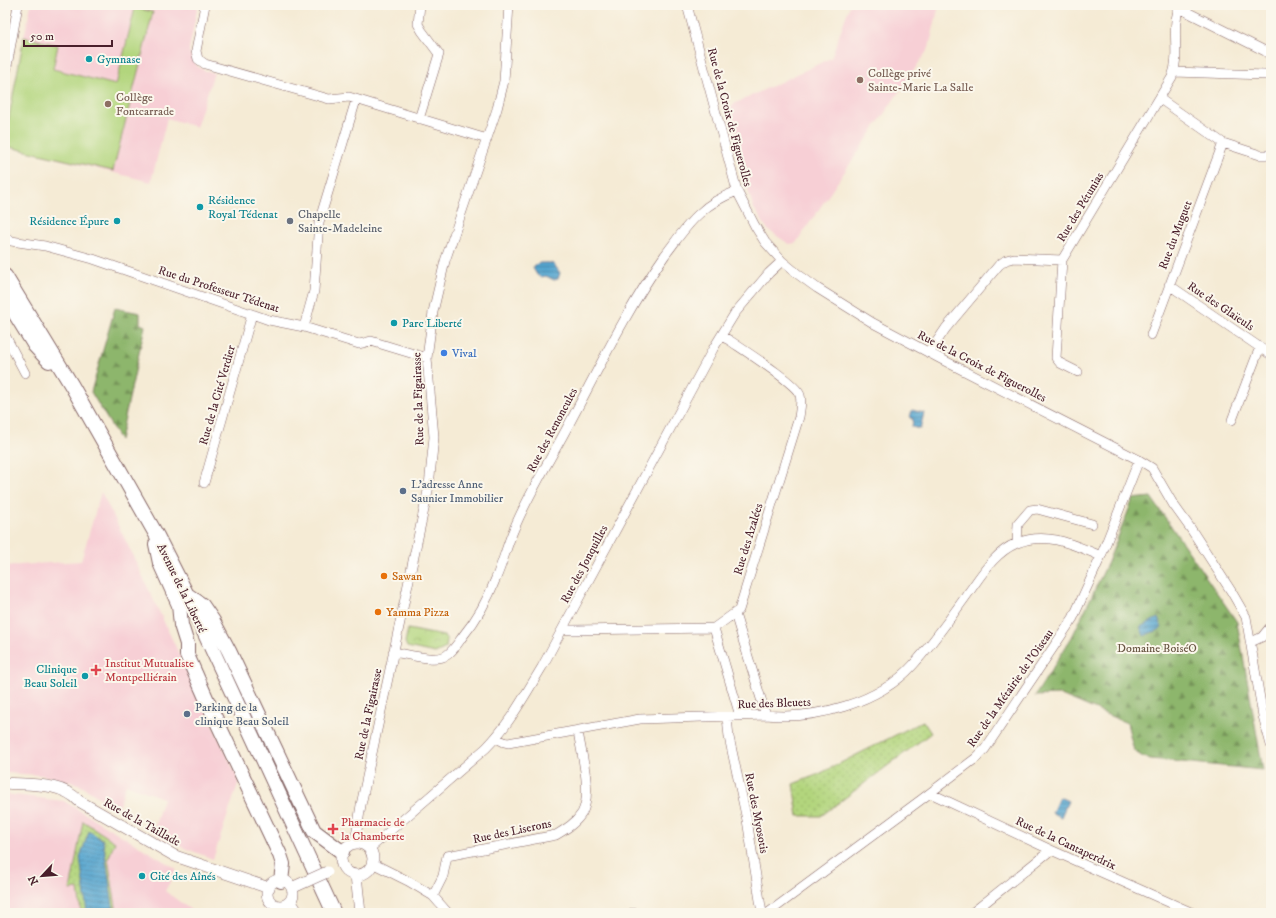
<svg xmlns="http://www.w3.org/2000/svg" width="1276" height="918" viewBox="0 0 1276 918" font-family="'IM FELL DW Pica',serif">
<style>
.built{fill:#f7cfd5}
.grass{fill:url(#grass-dots);stroke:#7e7a54}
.forest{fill:url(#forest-firs);stroke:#6c6a4c}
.park{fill:url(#park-crowns);stroke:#7e7a54}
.pitch{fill:#b2d57d;stroke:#7e7a54}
.water{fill:url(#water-rules);stroke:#50627d}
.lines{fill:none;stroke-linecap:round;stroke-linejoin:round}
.minor-casing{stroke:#866666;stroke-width:10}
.tertiary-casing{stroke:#866666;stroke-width:12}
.primary-casing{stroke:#866666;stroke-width:16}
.minor{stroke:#fff;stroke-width:9}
.tertiary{stroke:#fff;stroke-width:11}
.primary{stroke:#fff;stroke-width:14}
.tertiary-bridge-casing{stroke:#866666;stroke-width:12;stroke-linecap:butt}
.tertiary-bridge{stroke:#fff;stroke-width:11}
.culture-dot{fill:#0f9aa8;stroke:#fbf7ec;stroke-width:1.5}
.education-dot{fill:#8d6e63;stroke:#fbf7ec;stroke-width:1.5}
.worship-dot{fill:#6b7280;stroke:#fbf7ec;stroke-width:1.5}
.shop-dot{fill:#3f7fe0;stroke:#fbf7ec;stroke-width:1.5}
.service-dot{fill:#5c6f8a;stroke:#fbf7ec;stroke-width:1.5}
.food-dot{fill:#e8710a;stroke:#fbf7ec;stroke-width:1.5}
.health-dot{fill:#e0444e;stroke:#fbf7ec;stroke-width:1.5}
.labels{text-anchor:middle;stroke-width:4;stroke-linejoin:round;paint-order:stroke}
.culture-label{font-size:12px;fill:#0d838f;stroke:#fbf7ec;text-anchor:start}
.education-label{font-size:12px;fill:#785e54;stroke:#fbf7ec;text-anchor:start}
.street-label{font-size:12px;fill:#4a1f2b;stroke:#fbf7ec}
.worship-label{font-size:12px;fill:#5b616d;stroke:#fbf7ec;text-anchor:start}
.shop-label{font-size:12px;fill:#366cbe;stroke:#fbf7ec;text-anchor:start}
.service-label{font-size:12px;fill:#4e5e75;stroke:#fbf7ec;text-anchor:start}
.food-label{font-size:12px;fill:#c56008;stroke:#fbf7ec;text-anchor:start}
.park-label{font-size:12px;fill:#695644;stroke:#fbf7ec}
.health-label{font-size:12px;fill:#be3a42;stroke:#fbf7ec;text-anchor:start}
</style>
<defs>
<pattern id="grass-dots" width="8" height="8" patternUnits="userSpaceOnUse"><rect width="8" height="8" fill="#b2d57d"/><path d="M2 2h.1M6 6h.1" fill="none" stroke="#9bb66c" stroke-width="1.8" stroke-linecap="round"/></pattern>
<pattern id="forest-firs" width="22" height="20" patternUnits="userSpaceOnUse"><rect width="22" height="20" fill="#8db66c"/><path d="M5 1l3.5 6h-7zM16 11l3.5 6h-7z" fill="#759359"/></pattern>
<pattern id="park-crowns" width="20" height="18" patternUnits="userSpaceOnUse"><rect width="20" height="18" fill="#b2d57d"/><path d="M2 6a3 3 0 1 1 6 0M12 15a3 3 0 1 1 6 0" fill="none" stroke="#9bb66c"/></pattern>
<pattern id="water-rules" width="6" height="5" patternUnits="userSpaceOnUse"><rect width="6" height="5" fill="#55a5cf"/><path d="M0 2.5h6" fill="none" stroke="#4886a8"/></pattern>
</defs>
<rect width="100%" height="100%" fill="#fbf7ec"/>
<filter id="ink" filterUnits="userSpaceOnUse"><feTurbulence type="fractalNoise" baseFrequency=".025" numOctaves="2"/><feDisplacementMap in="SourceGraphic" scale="8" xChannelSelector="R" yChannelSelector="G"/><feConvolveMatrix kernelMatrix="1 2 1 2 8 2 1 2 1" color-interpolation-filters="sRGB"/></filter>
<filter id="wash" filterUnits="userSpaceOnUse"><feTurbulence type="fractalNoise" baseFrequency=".012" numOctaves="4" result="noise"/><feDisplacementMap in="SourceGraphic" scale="16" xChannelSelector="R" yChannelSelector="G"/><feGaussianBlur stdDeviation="0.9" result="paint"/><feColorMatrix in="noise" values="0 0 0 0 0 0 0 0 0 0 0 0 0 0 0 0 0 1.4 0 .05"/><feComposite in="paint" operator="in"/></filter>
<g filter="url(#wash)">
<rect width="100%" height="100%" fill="#f5ebd5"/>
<!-- built -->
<path class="built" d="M31 5H198L189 49 190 54 197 66 203 70 214 73 196 127 167 118 151 182 5 146V138L24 37Z
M850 5H939L929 48 796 243 789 244 768 230 753 207 726 110 734 104 831 58Z
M101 492 124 537 239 781 213 859 169 842 153 833 163 798 126 784 118 809 78 784 41 775 5 773V566L81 561Z
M5 794 64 801 177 869 165 891 195 913H5Z"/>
<!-- grass -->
<path class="grass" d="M923 721 931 733 821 816H798L793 784 819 774Z
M83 821 115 842 108 859 117 913H81L78 889 70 890Z"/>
<!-- forest -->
<path class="forest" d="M115 308 140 313V324L145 326 120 440 91 392Z
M1151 497 1237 622 1263 770 1151 759 1143 757 1134 751 1127 723 1061 695 1035 696 1072 637 1108 562 1133 499Z"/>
<!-- park -->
<path class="park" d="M408 629 444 636 447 639 446 648 435 653 407 647 405 642Z"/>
<!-- pitch -->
<path class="pitch" d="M135 8 153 12 113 171 5 146V138L24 37 58 45 53 69 116 85Z"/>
<!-- water -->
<path class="water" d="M540 263C553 263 552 261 560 273L558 279 554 280 546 276 541 277 537 275 533 268 535 265Z
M912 410 924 413 920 429 912 427 913 419 910 418Z
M1158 618 1162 628 1144 636 1140 627Z
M1059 797 1068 801 1061 817 1052 813Z
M89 831 103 840 114 913H87L80 857Z"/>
</g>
<g filter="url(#ink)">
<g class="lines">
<defs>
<path id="minor" d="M205 5 196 51 198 59 205 64 329 99 349 97 487 139
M687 5 737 191 755 226 765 242 782 261 799 275 817 288 873 323 941 359 1139 460 1152 468 1173 504 1191 529 1231 591 1246 617 1263 716 1271 745
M1179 8 1265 51 1271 56
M1174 72 1266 75 1271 72
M5 77 18 5
M1160 99 1223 143 1260 155H1271
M419 119 439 54 422 31 418 24 420 5
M5 237 11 241 45 246 93 259 269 320 304 327 359 344 371 341 427 358
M1062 260 1056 358 1060 363 1078 372
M1169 285 1271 355
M304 327 314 291 319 222 356 100
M5 335 25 373
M1151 335 1223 143
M929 353 946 328 999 265 1006 260 1014 258 1062 260 1172 77C1181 54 1170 28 1180 5
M1232 420 1260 347
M204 483 252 314
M1017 543 1018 524 1030 510 1037 509 1092 524
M735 614 766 715
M714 628 740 716
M563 629 572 630 714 628 739 610 799 417C800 410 802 402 800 395 796 383 742 349 729 340L721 336
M1251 642 1262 637 1271 626
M393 652C407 654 436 663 447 655 454 650 458 643 463 636 477 619 488 599 496 578 503 562 507 545 514 529 529 493 550 460 568 426 599 368 627 309 665 255 676 241 686 225 700 213 710 203 724 196 737 191
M727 717 729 737 747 820 762 913
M496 738 504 742 508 743 640 719 766 715C815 720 879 703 913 665 934 642 951 617 969 592 982 574 995 552 1017 543 1047 531 1074 545 1101 556
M930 793 1051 850 1193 913
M355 843 361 805 429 486 434 437 427 358 433 312 445 261 497 109 504 81 509 5
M369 849 486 748C509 725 525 695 542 667L713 349 735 313 769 273 782 261
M372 863 408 881 433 896 448 913
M433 896 443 876 447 856 556 835C566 829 576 823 582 813 593 793 581 753 578 731
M291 900 299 913
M632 913H636
M768 913 922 799 976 758 985 749 1073 618 1101 556 1139 460
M972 913 1051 850"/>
<path id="tertiary" d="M5 783C30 785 61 782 79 801L175 856 269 888
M341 859a16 16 0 1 1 32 0a16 16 0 1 1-32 0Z
M356 875 360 913
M267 893a13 13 0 1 1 26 0a13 13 0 1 1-26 0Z"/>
<path id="primary" d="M5 276 72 386 157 536 187 595 334 913
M5 297 35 346 49 361
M156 544 160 563 179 605 181 625 187 644V655L210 707 280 855 283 864 281 881
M189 596 202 605 213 621 229 651 314 831 342 852"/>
</defs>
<!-- minor casing -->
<use href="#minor" class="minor-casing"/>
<!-- tertiary casing -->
<use href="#tertiary" class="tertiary-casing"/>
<!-- primary casing -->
<use href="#primary" class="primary-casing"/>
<!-- minor -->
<use href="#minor" class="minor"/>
<!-- tertiary -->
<use href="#tertiary" class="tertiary"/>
<!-- primary -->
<use href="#primary" class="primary"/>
<defs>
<path id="tertiary-bridge" d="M296 886 327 872"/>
</defs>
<!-- tertiary-bridge casing -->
<use href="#tertiary-bridge" class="tertiary-bridge-casing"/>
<!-- tertiary-bridge -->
<use href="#tertiary-bridge" class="tertiary-bridge"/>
</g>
</g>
<!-- markers -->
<g class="culture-dot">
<circle cx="89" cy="59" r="4"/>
<circle cx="200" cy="207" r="4"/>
<circle cx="117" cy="221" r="4"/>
<circle cx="394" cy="323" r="4"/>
<circle cx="85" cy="676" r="4"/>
<circle cx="142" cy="876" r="4"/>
</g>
<g class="education-dot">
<circle cx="860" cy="80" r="4"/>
<circle cx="108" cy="104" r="4"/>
</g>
<circle class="worship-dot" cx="290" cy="221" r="4"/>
<circle class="shop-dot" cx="444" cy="353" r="4"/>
<g class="service-dot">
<circle cx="403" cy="491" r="4"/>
<circle cx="187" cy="714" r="4"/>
</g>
<g class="food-dot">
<circle cx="384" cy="576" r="4"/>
<circle cx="378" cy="612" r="4"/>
</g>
<g class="health-dot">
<path d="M94 664h4v4h4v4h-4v4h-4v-4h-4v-4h4z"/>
<path d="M331 823h4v4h4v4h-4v4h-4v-4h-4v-4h4z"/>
</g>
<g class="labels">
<!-- culture labels -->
<g class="culture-label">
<text x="97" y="63">Gymnase</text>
<text x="208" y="204">Résidence<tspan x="208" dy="14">Royal Tédenat</tspan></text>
<text x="109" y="225" text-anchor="end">Résidence Épure</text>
<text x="402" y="327">Parc Liberté</text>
<text x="77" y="673" text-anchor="end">Clinique<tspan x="77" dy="14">Beau Soleil</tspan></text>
<text x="150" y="880">Cité des Aînés</text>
</g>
<!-- education labels -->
<g class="education-label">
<text x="868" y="77">Collège privé<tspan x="868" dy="14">Sainte-Marie La Salle</tspan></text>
<text x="116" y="101">Collège<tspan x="116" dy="14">Fontcarrade</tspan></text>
</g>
<!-- street labels -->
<g class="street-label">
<text transform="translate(730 117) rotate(75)" y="4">Rue de la Croix de Figuerolles</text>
<text transform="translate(1080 207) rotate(-59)" y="4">Rue des Pétunias</text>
<text transform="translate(1175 235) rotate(-69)" y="4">Rue du Muguet</text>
<text transform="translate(219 289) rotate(18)" y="4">Rue du Professeur Tédenat</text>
<text transform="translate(1221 306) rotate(34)" y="4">Rue des Glaïeuls</text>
<text transform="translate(982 366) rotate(27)" y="4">Rue de la Croix de Figuerolles</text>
<text transform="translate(217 395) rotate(-74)" y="4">Rue de la Cité Verdier</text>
<text transform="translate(418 399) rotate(-92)" y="4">Rue de la Figairasse</text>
<text transform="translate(552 430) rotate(-62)" y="4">Rue des Renoncules</text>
<text transform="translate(748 539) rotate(-73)" y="4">Rue des Azalées</text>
<text transform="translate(584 564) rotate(-62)" y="4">Rue des Jonquilles</text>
<text transform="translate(182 588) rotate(64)" y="4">Avenue de la Liberté</text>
<text transform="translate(1010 688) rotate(-55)" y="4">Rue de la Métairie de l'Oiseau</text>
<text transform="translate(774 703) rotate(-2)" y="4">Rue des Bleuets</text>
<text transform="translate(368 714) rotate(-78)" y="4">Rue de la Figairasse</text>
<text transform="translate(757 813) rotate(79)" y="4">Rue des Myosotis</text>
<text transform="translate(142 822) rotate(29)" y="4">Rue de la Taillade</text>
<text transform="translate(512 831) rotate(-12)" y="4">Rue des Liserons</text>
<text transform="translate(1066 843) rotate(25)" y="4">Rue de la Cantaperdrix</text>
</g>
<!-- worship labels -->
<g class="worship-label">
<text x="298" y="218">Chapelle<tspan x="298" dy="14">Sainte-Madeleine</tspan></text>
</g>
<!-- shop labels -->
<g class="shop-label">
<text x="452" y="357">Vival</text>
</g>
<!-- service labels -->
<g class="service-label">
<text x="411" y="488">L'adresse Anne<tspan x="411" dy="14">Saunier Immobilier</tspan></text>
<text x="195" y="711">Parking de la<tspan x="195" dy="14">clinique Beau Soleil</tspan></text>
</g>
<!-- food labels -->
<g class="food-label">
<text x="392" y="580">Sawan</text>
<text x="386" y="616">Yamma Pizza</text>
</g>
<!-- park labels -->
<g class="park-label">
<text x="1157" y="652">Domaine BoiséO</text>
</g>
<!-- health labels -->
<g class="health-label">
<text x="105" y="667">Institut Mutualiste<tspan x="105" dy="14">Montpelliérain</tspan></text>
<text x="341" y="826">Pharmacie de<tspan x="341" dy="14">la Chamberte</tspan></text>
</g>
</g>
<!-- margin -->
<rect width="1276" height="918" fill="none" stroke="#fbf7ec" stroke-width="20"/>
<!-- north arrow -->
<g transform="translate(42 876) rotate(244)" stroke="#fbf7ec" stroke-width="3" paint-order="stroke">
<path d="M0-3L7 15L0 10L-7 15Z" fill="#4a1f2b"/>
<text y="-6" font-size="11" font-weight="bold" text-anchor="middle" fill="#4a1f2b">N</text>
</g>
<!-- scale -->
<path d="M24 40v6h88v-6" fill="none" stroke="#4a1f2b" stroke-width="2"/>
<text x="30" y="40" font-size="12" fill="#4a1f2b" stroke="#fbf7ec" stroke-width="3" paint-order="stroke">50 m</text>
</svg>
